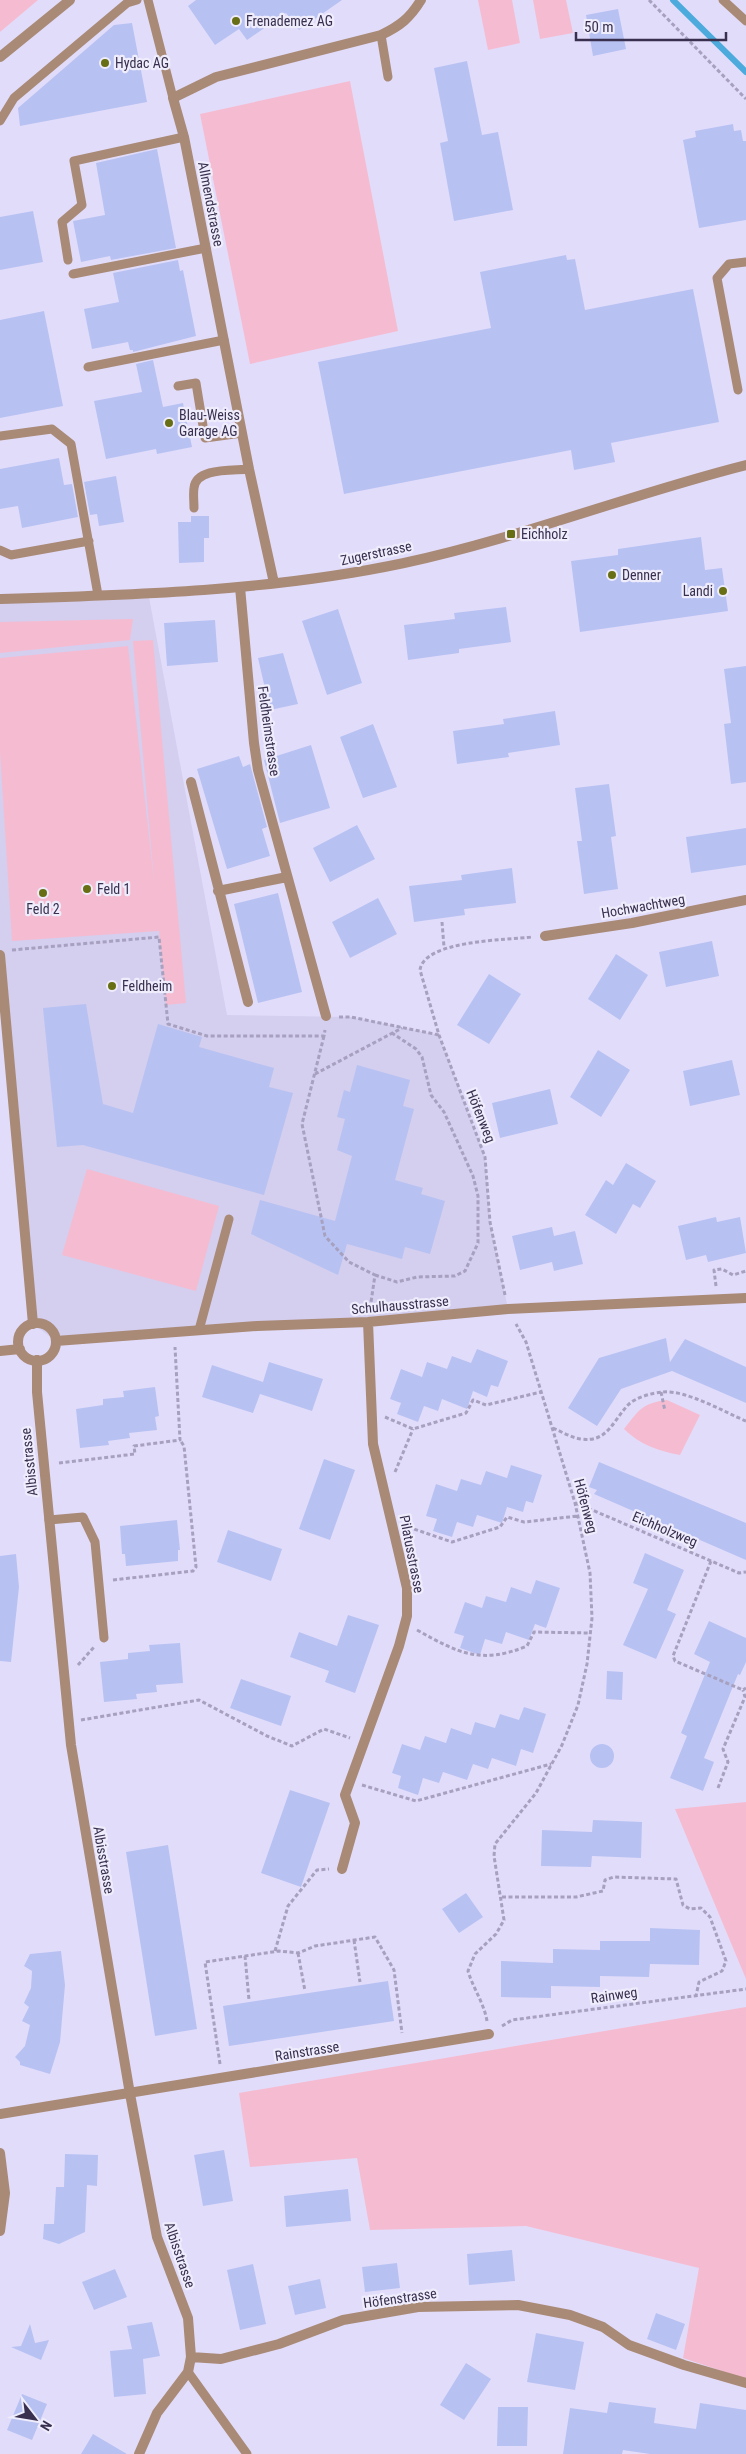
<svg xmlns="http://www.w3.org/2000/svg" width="746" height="2454" viewBox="0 0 746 2454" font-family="'Roboto Condensed',sans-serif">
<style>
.built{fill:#d4ceef}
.green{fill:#f5bcd1}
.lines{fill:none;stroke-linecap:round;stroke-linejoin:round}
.stream{stroke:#4cabdc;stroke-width:6}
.building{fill:#b7c2f2}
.path{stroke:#a7a0bf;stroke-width:3;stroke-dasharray:4 2.5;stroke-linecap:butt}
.service{stroke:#a98a76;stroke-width:9}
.minor{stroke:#a98a76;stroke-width:10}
.tertiary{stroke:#a98a76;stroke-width:10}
.poi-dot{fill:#676e14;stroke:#efecfc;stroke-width:2}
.labels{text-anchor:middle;stroke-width:4.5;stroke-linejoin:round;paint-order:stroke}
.poi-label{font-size:14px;fill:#38304e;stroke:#efecfc;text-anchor:start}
.street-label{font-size:14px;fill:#38304e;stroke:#efecfc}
</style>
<rect width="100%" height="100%" fill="#e2dcfb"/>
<!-- built -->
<path class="built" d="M148 592 227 1015 351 1017 439 1035 485 1157 490 1222 508 1309 56 1341 33 1324 0 955V599Z"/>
<!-- green -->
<path class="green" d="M0 0H38L0 32Z
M478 0H512L520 43 488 50Z
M533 0H566L573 33 540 39Z
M350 81 398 331 250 364 200 114Z
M133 619 130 640 0 653V622Z
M153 640 186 1003 166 1005 159 931 12 941 0 752V658L128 646 154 881 133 641Z
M87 1169 219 1206 196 1291 62 1255Z
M667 1400 700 1415 680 1455C659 1451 640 1445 624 1429 639 1410 642 1403 667 1400Z
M746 1802V1979L675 1809Z
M746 2007V2379L683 2358 699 2268 526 2226 370 2230 357 2158 250 2167 239 2093Z"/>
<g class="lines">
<!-- stream -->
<path class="stream" d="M673 0 746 72"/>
</g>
<!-- building -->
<path class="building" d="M196 0H342L299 30 286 13 247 40 239 29 215 45 188 6Z
M618 9 626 49 593 56 586 15Z
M132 23 147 102 20 126 18 108 114 25Z
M467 61 482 135 498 132 513 210 454 221 440 143 448 141 434 68Z
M733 124 734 131 741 130 743 141H746V220L699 228 683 140 696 137 695 131Z
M157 149 176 248 111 260 110 256 81 262 73 221 105 215 96 163Z
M33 211 43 262 0 270V217Z
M566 255 567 260 575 259 585 310 693 289 719 422 611 443 615 462 574 470 571 450 344 494 318 362 491 328 480 272Z
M178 260 180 271 183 270 196 336 133 352V350H130L128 342 92 349 84 309 119 302 113 273Z
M44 311 63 406 0 418V320Z
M153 360 163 407 183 403 192 447 157 454 156 449 106 459 94 401 142 392 136 364Z
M59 458 64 485 72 484 78 517 22 528 18 506 0 509V469Z
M116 476 124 522 99 526 97 514 90 515 84 482Z
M191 516H209V538H204V562L179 563 178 522H191Z
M701 537 705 570 722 568 728 611 580 632 571 561 618 555V549Z
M506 607 511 642 459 649V653L408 660 404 625 455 619 454 613Z
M338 609 362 683 327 695 302 621Z
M215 620 218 662 167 666 164 623Z
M283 653 298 704 270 710 258 658Z
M746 666V782L731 784 724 724 731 723 724 669Z
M555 711 560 745 508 753 509 757 457 764 453 731 504 724 503 719Z
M373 724 397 787 363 798 340 737Z
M311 745 330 808 280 823 264 760Z
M239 756 243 767 250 764 267 827 262 829 270 856 227 869 197 769Z
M609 784 616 836 611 837 618 889 584 894 577 841H582L575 788Z
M357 825 375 859 330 882 313 848Z
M746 828V865L691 873 686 837Z
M512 868 516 903 464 909 465 915 414 922 409 886 462 880 461 875Z
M278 893 302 992 258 1003 234 904Z
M378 898 397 934 350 958 332 922Z
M712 941 719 976 666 987 659 952Z
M616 954 648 975 620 1020 588 999Z
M489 974 521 994 489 1044 457 1025Z
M86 1004 103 1104 133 1113 158 1024 202 1037 199 1047 274 1068 269 1087 293 1093 264 1195 83 1145 57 1147 43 1008Z
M598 1050 630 1070 601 1117 570 1097Z
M732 1060 740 1095 690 1106 683 1071Z
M357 1065 410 1080 403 1106 414 1109 395 1180 423 1188 421 1194 445 1201 430 1254 405 1247 402 1259 347 1244 338 1275 251 1234 260 1200 335 1221 352 1156 337 1150 345 1119 337 1117 344 1090 350 1092Z
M550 1089 558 1124 500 1138 492 1103Z
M626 1163 656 1181 640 1208 633 1204 616 1234 585 1215 606 1180 613 1185Z
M716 1217 717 1222 740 1217 746 1253 708 1262 706 1255 686 1260 678 1226Z
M552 1227 554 1236 575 1231 583 1264 554 1271 552 1262 520 1270 512 1236Z
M666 1338 670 1362 685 1339 746 1367V1403L672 1371 621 1389 597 1426 568 1408 599 1358Z
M477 1349 508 1361 498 1387 491 1385 487 1397 473 1391 467 1409 442 1399 438 1411 424 1406 418 1422 397 1414 401 1403 390 1399 401 1369 422 1377 427 1362 447 1369 452 1356 471 1363Z
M269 1362 323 1379 312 1411 260 1394 253 1413 202 1397 212 1365 263 1382Z
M155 1387 159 1416 155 1417 157 1430 129 1433 130 1438 108 1441 109 1445 80 1448 76 1409 103 1405V1399L124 1397 123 1391Z
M324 1459 355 1470 330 1540 299 1529Z
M599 1462 746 1523V1560L594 1494 597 1490 589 1487Z
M511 1465 542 1475 533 1503 526 1501 523 1512 507 1507 502 1523 477 1515 473 1527 457 1522 452 1537 433 1531 437 1519 426 1516 436 1484 457 1491 461 1479 481 1485 486 1471 507 1478Z
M177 1520 180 1550H178V1561L126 1566 125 1554H122L120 1526Z
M228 1530 282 1549 271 1581 217 1562Z
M645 1553 684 1570 667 1610 676 1614 656 1659 623 1645 648 1589 633 1583Z
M16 1554 19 1587 11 1662 0 1661V1556Z
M536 1580 560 1588 546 1628 535 1624 529 1640 506 1632 502 1644 485 1639 480 1655 460 1648 464 1636 454 1633 465 1602 482 1608 486 1596 506 1602 511 1587 531 1594Z
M348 1615 379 1625 355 1693 325 1682 329 1671 290 1657 299 1632 337 1646Z
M709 1621 746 1638V1662L740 1675 738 1674 704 1758 714 1762 703 1791 670 1778 687 1736 681 1733 710 1662 694 1654Z
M180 1643 183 1683 156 1685 157 1692 136 1694 137 1699 104 1702 100 1662 128 1659V1653L150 1651 149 1645Z
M607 1671 623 1672 622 1700 606 1699Z
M241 1679 291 1696 281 1726 230 1708Z
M524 1707 546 1714 533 1753 521 1749 516 1766 492 1758 488 1769 473 1764 467 1780 443 1772 439 1783 423 1778 418 1795 398 1788 401 1776 392 1773 402 1744 420 1750 425 1736 446 1743 451 1728 471 1735 475 1722 495 1728 500 1714 519 1720Z
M590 1756a12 12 0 1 1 24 0a12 12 0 1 1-24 0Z
M290 1790 330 1803 301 1887 261 1873Z
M593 1820 642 1822 641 1858 592 1856 591 1867 541 1866 542 1830 592 1832Z
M168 1845 197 2029 155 2036 126 1852Z
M466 1893 483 1917 459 1933 442 1909Z
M650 1928 700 1930 699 1965 650 1964 649 1977 600 1976V1987L551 1986V1998L501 1997V1961L553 1963V1949L600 1950V1941H650Z
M61 1951 65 1985 60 2042 50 2074 20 2065V2062L15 2057 25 2046 30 2025 22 2021 29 2007 24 2003 31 1988 32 1971 24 1966 30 1954Z
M388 1981 394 2021 229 2046 223 2006Z
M224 2150 233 2201 203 2206 194 2155Z
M65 2154 98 2155 97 2186 87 2185 85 2232 59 2244 43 2239 44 2224H54L56 2187H64Z
M348 2189 351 2221 286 2227 284 2196Z
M512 2250 515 2281 469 2285 467 2254Z
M397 2263 400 2288 365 2292 362 2267Z
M253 2264 266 2324 240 2330 227 2270Z
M115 2269 127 2297 94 2310 82 2282Z
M320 2279 326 2308 295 2315 288 2286Z
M656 2313 685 2324 676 2350 647 2339Z
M152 2322 160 2356 143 2359 146 2394 114 2397 110 2351 132 2349 127 2326Z
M30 2324 35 2343 49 2340 41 2360 11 2347 21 2346Z
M536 2333 584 2342 575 2390 527 2382Z
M466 2363 491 2379 464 2420 440 2405Z
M22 2394 47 2404 32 2440 7 2430Z
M609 2402 656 2408 654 2423 696 2429 700 2403 746 2410V2454H650L623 2450 622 2454H563L570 2408 607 2413Z
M498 2407H528L527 2446H497Z
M93 2434 127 2454H81Z"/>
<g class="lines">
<!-- path -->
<path class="path" d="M649 0 746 99
M442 922 444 947
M12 950 159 937 168 1024 207 1036H324L325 1030
M339 1017H351L439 1035
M324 1036 302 1124 325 1236 349 1262 375 1275 370 1309
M315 1074 402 1028
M375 1275 397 1282 417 1277 455 1276 465 1271 478 1243V1196L473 1176 444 1112 431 1095 422 1057 416 1049 392 1033
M716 1286 714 1270 722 1269 733 1275 746 1271
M505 1295 490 1222 485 1157 439 1035 420 970C424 940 507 940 532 937
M661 1392 665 1411
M385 1417 413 1429 466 1413 473 1400 486 1405 541 1392
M553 1428C562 1432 572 1438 581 1439 607 1443 613 1421 628 1405 636 1397 652 1393 663 1392 687 1390 724 1412 746 1421
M59 1463 135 1454 134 1446 180 1440 175 1347
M395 1472 413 1429
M576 1503 739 1573 746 1572
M408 1527 452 1542 500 1527 507 1517 524 1522 578 1516
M711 1561 673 1656 675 1661 743 1690 746 1688
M113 1580 193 1571 196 1567 184 1446 180 1440
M417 1630C458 1653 481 1665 527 1646L534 1632 590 1633
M78 1665 94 1647
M81 1720 199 1700 267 1736 292 1746 324 1729 350 1738
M362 1785 416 1801 551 1764
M718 1788 728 1762 723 1749 745 1697 743 1690
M502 1897H576L603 1891 605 1880 614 1877 676 1879 683 1905 690 1909 701 1908 710 1917 726 1961 722 1971 699 1982 696 1996
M354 1940 360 1982
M275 1951 288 1906 317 1870 329 1869
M298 1953 305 1991
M245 1956 249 2000
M487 2021C484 2003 473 1988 468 1971L475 1954 496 1934 504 1920 494 1856 495 1844 536 1793 562 1745 578 1705 587 1664 592 1618 590 1573 575 1503 526 1342 516 1324
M502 2026 512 2020 746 1989
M220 2064 205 1962 279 1951 298 1953 315 1946 375 1937 394 1970 402 2033"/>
<!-- service -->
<path class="service" d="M148 0 173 98
M723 0 746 21
M381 35 388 77
M0 121 14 98 127 3 137 0
M68 260 62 222 82 205 74 161 184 137
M73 274 206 248
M88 367 224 340
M178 386 196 383 205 438 242 433
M738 390 717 278 729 264 746 262
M0 436 52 429 71 444 98 595
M194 508C194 501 193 494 194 488 196 467 234 471 249 469
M0 550 11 555 89 541
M199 1330 229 1219
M49 1520 83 1517 95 1542 104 1638
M188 2372 247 2454"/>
<!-- minor -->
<path class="minor" d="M274 583 249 469 184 137 173 98 216 77 381 35C400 26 410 18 421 0
M240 587 254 743 258 770 326 1016
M0 599C135 595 272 591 404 563 520 538 631 494 746 465
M191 782 248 1002
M218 891 287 877
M545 936 632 923 746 900
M0 955 33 1324
M18 1342a19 19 0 1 1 38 0a19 19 0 1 1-38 0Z
M56 1341 257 1326 368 1322 508 1309 746 1298
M0 1351 20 1349
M37 1360V1392L71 1745 130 2094 157 2237 188 2318 191 2357 188 2372 157 2413 139 2454
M342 1869 355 1823 345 1795 399 1646 407 1616V1588L373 1444 368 1322
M0 2114 489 2034
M0 2153 5 2193 0 2231
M191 2357 221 2359 279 2344 343 2320 418 2307 518 2305 570 2315 603 2327 629 2345 684 2365 746 2383"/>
<!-- tertiary -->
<path class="tertiary" d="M0 57 70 0"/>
</g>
<!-- markers -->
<g class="poi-dot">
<circle cx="236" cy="21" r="5"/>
<circle cx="105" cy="63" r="5"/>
<circle cx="169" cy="423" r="5"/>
<rect x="506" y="529" width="10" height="10" rx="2.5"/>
<circle cx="612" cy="575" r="5"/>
<circle cx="723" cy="591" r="5"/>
<circle cx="87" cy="889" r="5"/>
<circle cx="43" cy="893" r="5"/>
<circle cx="112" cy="986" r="5"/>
</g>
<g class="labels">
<!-- poi labels -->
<g class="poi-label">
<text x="246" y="26">Frenademez AG</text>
<text x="115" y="68">Hydac AG</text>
<text x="179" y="420">Blau-Weiss<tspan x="179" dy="16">Garage AG</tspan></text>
<text x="521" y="539">Eichholz</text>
<text x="622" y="580">Denner</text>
<text x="713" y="596" text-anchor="end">Landi</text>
<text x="97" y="894">Feld 1</text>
<text x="43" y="914" text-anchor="middle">Feld 2</text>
<text x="122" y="991">Feldheim</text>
</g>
<!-- street labels -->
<g class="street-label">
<text transform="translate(211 204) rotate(79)" y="5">Allmendstrasse</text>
<text transform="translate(376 553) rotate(-12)" y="5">Zugerstrasse</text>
<text transform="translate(269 731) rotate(82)" y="5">Feldheimstrasse</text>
<text transform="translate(643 906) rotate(-10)" y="5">Hochwachtweg</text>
<text transform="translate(481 1116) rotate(68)" y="5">Höfenweg</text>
<text transform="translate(400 1305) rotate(-5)" y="5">Schulhausstrasse</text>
<text transform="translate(29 1462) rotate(-96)" y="5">Albisstrasse</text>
<text transform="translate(586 1506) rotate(75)" y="5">Höfenweg</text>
<text transform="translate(665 1529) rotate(23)" y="5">Eichholzweg</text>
<text transform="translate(412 1554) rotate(79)" y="5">Pilatusstrasse</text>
<text transform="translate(104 1860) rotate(80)" y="5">Albisstrasse</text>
<text transform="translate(614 1995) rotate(-8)" y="5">Rainweg</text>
<text transform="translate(307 2051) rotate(-9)" y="5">Rainstrasse</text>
<text transform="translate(180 2255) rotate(71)" y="5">Albisstrasse</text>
<text transform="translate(400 2298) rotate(-8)" y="5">Höfenstrasse</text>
</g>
</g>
<!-- north arrow -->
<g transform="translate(35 2419) rotate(121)" stroke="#efecfc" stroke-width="4" paint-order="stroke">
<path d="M0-4L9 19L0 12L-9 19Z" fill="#38304e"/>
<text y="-8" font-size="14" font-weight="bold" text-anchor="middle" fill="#38304e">N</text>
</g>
<!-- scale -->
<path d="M576 32v8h150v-8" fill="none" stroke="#38304e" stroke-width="2.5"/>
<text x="584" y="32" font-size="15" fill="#38304e" stroke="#efecfc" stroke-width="4" paint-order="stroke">50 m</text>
</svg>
